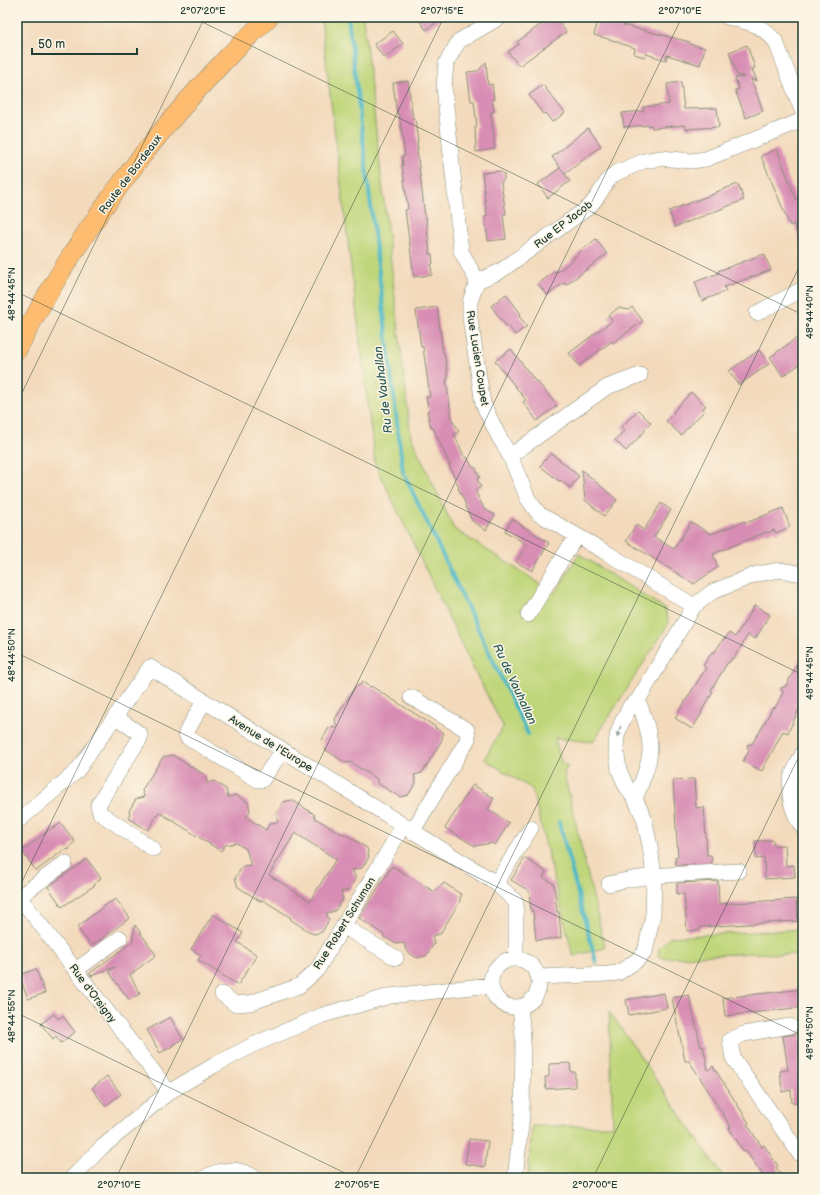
<svg xmlns="http://www.w3.org/2000/svg" width="820" height="1195" viewBox="0 0 820 1195" font-family="'Balsamiq Sans',sans-serif">
<style>
.green{fill:#c0d67a;stroke:#708a57}
.lines{fill:none;stroke-linecap:round;stroke-linejoin:round}
.stream{stroke:#4bb8c5;stroke-width:4}
.building{fill:#d88db4;fill-rule:evenodd}
.minor-casing{stroke:#898c78;stroke-width:16}
.major-casing{stroke:#898c78;stroke-width:20}
.minor{stroke:#fff;stroke-width:15}
.major{stroke:#febc70;stroke-width:19}
.oneway{fill:#8f9e9a}
.ticks{fill:none;stroke:#1f3d34;stroke-width:1;stroke-opacity:0.45}
.labels{text-anchor:middle;stroke-width:3;stroke-linejoin:round;paint-order:stroke}
.street-label{font-size:11px;fill:#1f3d34;stroke:#fcf5e5}
.water-label{font-size:12px;font-style:italic;fill:#2a5c58;stroke:#fcf5e5}
.neatline{fill:none;stroke:#1f3d34;stroke-width:1.5}
.ticks-label{font-size:10px;text-anchor:middle;fill:#1f3d34}
</style>
<rect width="100%" height="100%" fill="#fcf5e5"/>
<filter id="ink" filterUnits="userSpaceOnUse"><feTurbulence type="fractalNoise" baseFrequency=".025" numOctaves="2"/><feDisplacementMap in="SourceGraphic" scale="8" xChannelSelector="R" yChannelSelector="G"/><feConvolveMatrix kernelMatrix="1 2 1 2 8 2 1 2 1" color-interpolation-filters="sRGB"/></filter>
<filter id="wash" filterUnits="userSpaceOnUse"><feTurbulence type="fractalNoise" baseFrequency=".012" numOctaves="4" result="noise"/><feDisplacementMap in="SourceGraphic" scale="16" xChannelSelector="R" yChannelSelector="G"/><feGaussianBlur stdDeviation="0.9" result="paint"/><feColorMatrix in="noise" values="0 0 0 0 0 0 0 0 0 0 0 0 0 0 0 0 0 1.4 0 .05"/><feComposite in="paint" operator="in"/></filter>
<g filter="url(#wash)">
<rect width="100%" height="100%" fill="#f3dabc"/>
<!-- green -->
<path class="green" d="M327 17H363L411 437 454 529 555 593 579 554 665 609 669 623 593 742 555 738 561 762 568 766 564 773 605 948 573 956 532 789 484 759 503 727 504 728 474 670 375 464 321 20Z
M803 929V955L753 953 663 958 658 956 659 948 670 937Z
M609 1011 724 1178H528L532 1126H613Z"/>
<g class="lines">
<!-- stream -->
<path class="stream" d="M348 17 403 472 528 734
M559 822 596 962"/>
</g>
<g id="blocks">
<!-- building -->
<path class="building" d="M417 17H444L426 30Z
M551 17H556L566 32 519 66 508 52 519 44 517 42Z
M599 17H607L616 20V21L624 23 623 25 690 42V44L705 48 700 65 667 55 666 60 646 54 645 57 634 54 635 48 619 43V42L594 35Z
M393 31 403 44 384 58 374 44Z
M747 45 755 68 752 69 757 81 751 79 763 111 746 118 735 90 739 89 735 78 744 77 737 75 729 52Z
M486 62 488 85 492 84 494 99H492L494 112H491L495 149 476 152 475 127H477L474 101H471L467 72 478 71Z
M408 81 413 119H415L418 142H417L418 149H417L425 217H426L430 254H432L433 264H431L432 275 414 277 405 210 408 209 402 165H403L402 156H405L399 114H397L393 83Z
M681 82 684 109 717 108 719 127 686 129 685 125 652 128 651 125 624 127 622 113 644 111 643 107 669 104 667 84Z
M543 85 565 113 552 122 545 113 543 114 529 95Z
M588 128 601 146 565 174 552 157Z
M777 149 796 199 798 198 803 209V246H802L794 224 790 226 761 156Z
M560 168 570 181 548 198 538 184Z
M499 171 504 174V179L501 183 506 214H503L506 239 488 241 485 217 487 216 482 173Z
M738 184 744 200 675 227 669 211 716 193V192Z
M596 239 607 254 566 285 564 283 547 295 538 284 555 271 557 272 574 259 573 258 578 254V253Z
M764 254 771 270 724 287 726 291 702 301 695 282 719 273 718 271Z
M506 294 521 314 519 316 527 326 515 335 508 325 506 326 491 306Z
M437 307 443 353H444L447 370 448 380H446L452 420 459 431 454 434 465 458 467 457 473 468 475 467 480 477 477 479 481 487 475 490 484 509 495 515 486 530 472 521 465 505H466L458 488 459 487 449 466 450 465 433 428H431L427 411H429L426 397H430L423 347H421L416 310Z
M632 307 643 321 622 336 613 343 612 341 579 366 569 353 612 321 608 316 618 308 629 310Z
M798 337 803 344V362L783 376 770 357Z
M511 349 536 382 537 381 557 406 537 421 523 402 526 400 495 361Z
M759 350 769 364 739 385 729 371Z
M691 392 706 406 703 408 704 411 681 435 666 421 674 413 673 412Z
M638 410 651 423 644 429 645 431 626 451 615 440 624 431 621 427Z
M551 453 579 476 570 488 560 480 559 481 540 466Z
M582 470 617 500 604 516 585 500Z
M661 503 671 510 654 537 674 549 691 522 711 534 745 521 746 523 783 508 790 527 776 533 774 530 767 533 766 532 713 554 718 567 694 584 626 541 636 525 644 530Z
M512 519 549 543 532 571 516 562 527 545 505 531Z
M755 605 770 615 755 639 748 635 734 658H732L729 663 728 662 711 690 713 692 701 712 702 713 692 729 675 718 678 713 706 668 703 666 712 652 714 653 724 638 725 639 729 633 735 637Z
M803 653V700L788 733 783 731 762 771 743 761 749 751 747 745 752 744 757 735H758L773 707 775 708 783 693 781 688 786 686Z
M362 682 370 687 371 686 436 727 435 728 444 733 442 737V740L422 773 414 775 416 783 408 795 400 797 377 783V779L350 762 346 763 324 749 322 740 329 728 337 727 335 719 356 686 360 685Z
M172 755 205 775 207 783 214 781 226 789 228 797 236 795 248 802 250 811 246 817 266 830 270 823 278 822 276 814 283 802 292 800 314 814 315 818 342 834H345L367 848 369 857 362 868 352 870 356 878 349 890 341 892 343 899 335 911 326 913 329 920 322 932 313 934 291 920 290 917 263 900 260 901 238 887 235 878 243 866 251 865 246 849 236 843 225 845 221 851 159 812 148 830 128 818 130 814 129 811 136 799 144 797 142 790 163 757ZM295 833 336 859 310 901 269 875Z
M694 779 696 808 704 807 707 855H711L712 864 676 865 675 857H678L673 780Z
M473 785 494 798 488 809 509 823 495 845 492 843 475 846 445 828Z
M61 823 75 842 70 846 69 850 65 849 36 871 22 851 53 827 54 828Z
M773 840 774 846 785 845 786 866 794 865 795 877 765 879 764 858 756 859 755 841Z
M525 858 546 872 543 877 554 884 557 912H559L561 938 536 940 533 911H531L529 891 511 880Z
M87 859 101 878 95 883V885L62 907 48 887Z
M392 866 435 892 438 887 441 886 444 883 462 895 460 898V901L440 934 432 936 434 944 426 956 417 958 406 951 404 943 396 944 384 937 383 934 359 918Z
M718 881 719 904 796 899 798 921 700 927V930L687 931 684 894H677V883Z
M116 899 130 918 91 946 77 927 108 903H109Z
M213 914 243 933 237 942 257 955 238 985 198 960 201 955 191 949Z
M135 925 156 955 130 975 140 994 129 1000 109 972 115 967 91 976 90 973 132 942Z
M36 969 45 993 28 999 19 975Z
M803 989V1007L725 1016 723 998Z
M664 993 667 1008 629 1015 626 1000Z
M689 995 701 1047 703 1046 708 1070 713 1066 749 1123 747 1124 762 1147 764 1145 778 1166 776 1168 783 1178H765L746 1151 744 1152 729 1128 731 1127 695 1070 689 1061H685L672 998Z
M54 1014 58 1019 63 1016 75 1032 61 1043 56 1036 53 1039 41 1024Z
M170 1017 183 1039 172 1045 173 1046 160 1053 147 1030Z
M801 1033 803 1058H798L801 1088H803V1101L792 1103 791 1090 782 1092 780 1071 788 1070 783 1036Z
M570 1063 571 1072H575V1087L546 1089 545 1077H549V1064Z
M107 1076 121 1094 105 1106 92 1088Z
M469 1139 488 1141 485 1167 465 1164Z"/>
</g>
</g>
<g filter="url(#ink)">
<use href="#blocks" fill-opacity="0" stroke="#898c78" stroke-width="1"/>
<g class="lines">
<defs>
<path id="minor" d="M500 17 459 41 446 63 444 87 461 251 477 281 470 302V318L483 404 498 435 510 456 528 499 539 514 602 550 694 606
M727 17C750 23 760 23 776 42L803 113
M477 281 499 272 590 206 597 197 609 179 616 173 644 161 661 158 691 161 706 159 803 120
M757 313 803 289
M510 456 607 387 640 375
M528 615 576 536
M411 697 467 730 468 739 412 832
M204 701 186 733 187 737 258 780H262L283 750
M116 717 140 734V738L98 805 100 813 153 849
M803 753C799 761 794 770 791 778 787 795 793 815 803 828
M635 799C641 783 650 765 650 748 650 731 643 715 638 700
M17 822 77 771 150 667 496 883 516 902V958
M496 883 531 828
M609 884C649 873 698 874 739 871
M17 894 169 1092
M19 897 65 863
M343 926 396 958
M491 983a24 24 0 1 1 48 0a24 24 0 1 1-48 0Z
M76 970 120 938
M539 977 608 974 618 973 636 961 645 952 653 914 654 877 650 846 644 818 636 801 626 786 619 770 616 747 617 736 621 724 630 706 638 700 694 606 712 592 757 574 780 570 803 574
M222 994 235 1004 250 1003 299 986 317 970 403 826
M790 1026 744 1034 730 1040 733 1058 799 1153 803 1152
M72 1178 101 1148 169 1092 213 1066 253 1045 323 1015 390 996 491 985
M204 1178C220 1168 239 1167 255 1178
M515 1178 522 1116 523 1036 520 1007"/>
<path id="major" d="M17 350C70 246 145 143 226 59 240 44 255 31 269 17"/>
</defs>
<!-- minor casing -->
<use href="#minor" class="minor-casing"/>
<!-- major casing -->
<use href="#major" class="major-casing"/>
<!-- minor -->
<use href="#minor" class="minor"/>
<!-- major -->
<use href="#major" class="major"/>
</g>
<!-- one-way arrows -->
<defs><path id="oneway-solid" d="M-6-.8H1V-3.2L6.5 0L1 3.2V.8H-6Z"/></defs>
<use class="oneway" href="#oneway-solid" transform="translate(619 732) rotate(106)"/>
</g>
<!-- ticks -->
<path class="ticks" d="M192 17 803 315M17 292 803 675M17 403 205 17M17 653 803 1036M17 892 444 17M17 1013 355 1178M116 1178 682 17M355 1178 803 259M593 1178 803 748"/>
<g class="labels">
<!-- street labels -->
<g class="street-label">
<text transform="translate(130 174) rotate(-53)" y="4">Route de Bordeaux</text>
<text transform="translate(563 224) rotate(-38)" y="4">Rue EP Jacob</text>
<text transform="translate(478 358) rotate(81)" y="4">Rue Lucien Coupet</text>
<text transform="translate(271 743) rotate(32)" y="4">Avenue de l'Europe</text>
<text transform="translate(344 923) rotate(-58)" y="4">Rue Robert Schuman</text>
<text transform="translate(93 993) rotate(53)" y="4">Rue d'Orsigny</text>
</g>
<!-- water labels -->
<g class="water-label">
<text transform="translate(383 390) rotate(-97)" y="4">Ru de Vauhallan</text>
<text transform="translate(515 684) rotate(65)" y="4">Ru de Vauhallan</text>
</g>
</g>
<!-- margin -->
<rect width="820" height="1195" fill="none" stroke="#fcf5e5" stroke-width="44"/>
<!-- scale -->
<path d="M32 48v6h105v-6" fill="none" stroke="#1f3d34" stroke-width="2"/>
<text x="38" y="48" font-size="12" fill="#1f3d34" stroke="#fcf5e5" stroke-width="3" paint-order="stroke">50 m</text>
<rect x="22" y="22" width="776" height="1151" class="neatline"/>
<g class="ticks-label">
<text x="203" y="14">2°07'20"E</text>
<text x="442" y="14">2°07'15"E</text>
<text x="680" y="14">2°07'10"E</text>
<text transform="translate(11 294) rotate(-90)" y="4">48°44'45"N</text>
<text transform="translate(809 312) rotate(-90)" y="4">48°44'40"N</text>
<text transform="translate(11 655) rotate(-90)" y="4">48°44'50"N</text>
<text transform="translate(809 673) rotate(-90)" y="4">48°44'45"N</text>
<text transform="translate(11 1016) rotate(-90)" y="4">48°44'55"N</text>
<text transform="translate(809 1033) rotate(-90)" y="4">48°44'50"N</text>
<text x="119" y="1188">2°07'10"E</text>
<text x="357" y="1188">2°07'05"E</text>
<text x="595" y="1188">2°07'00"E</text>
</g>
</svg>
